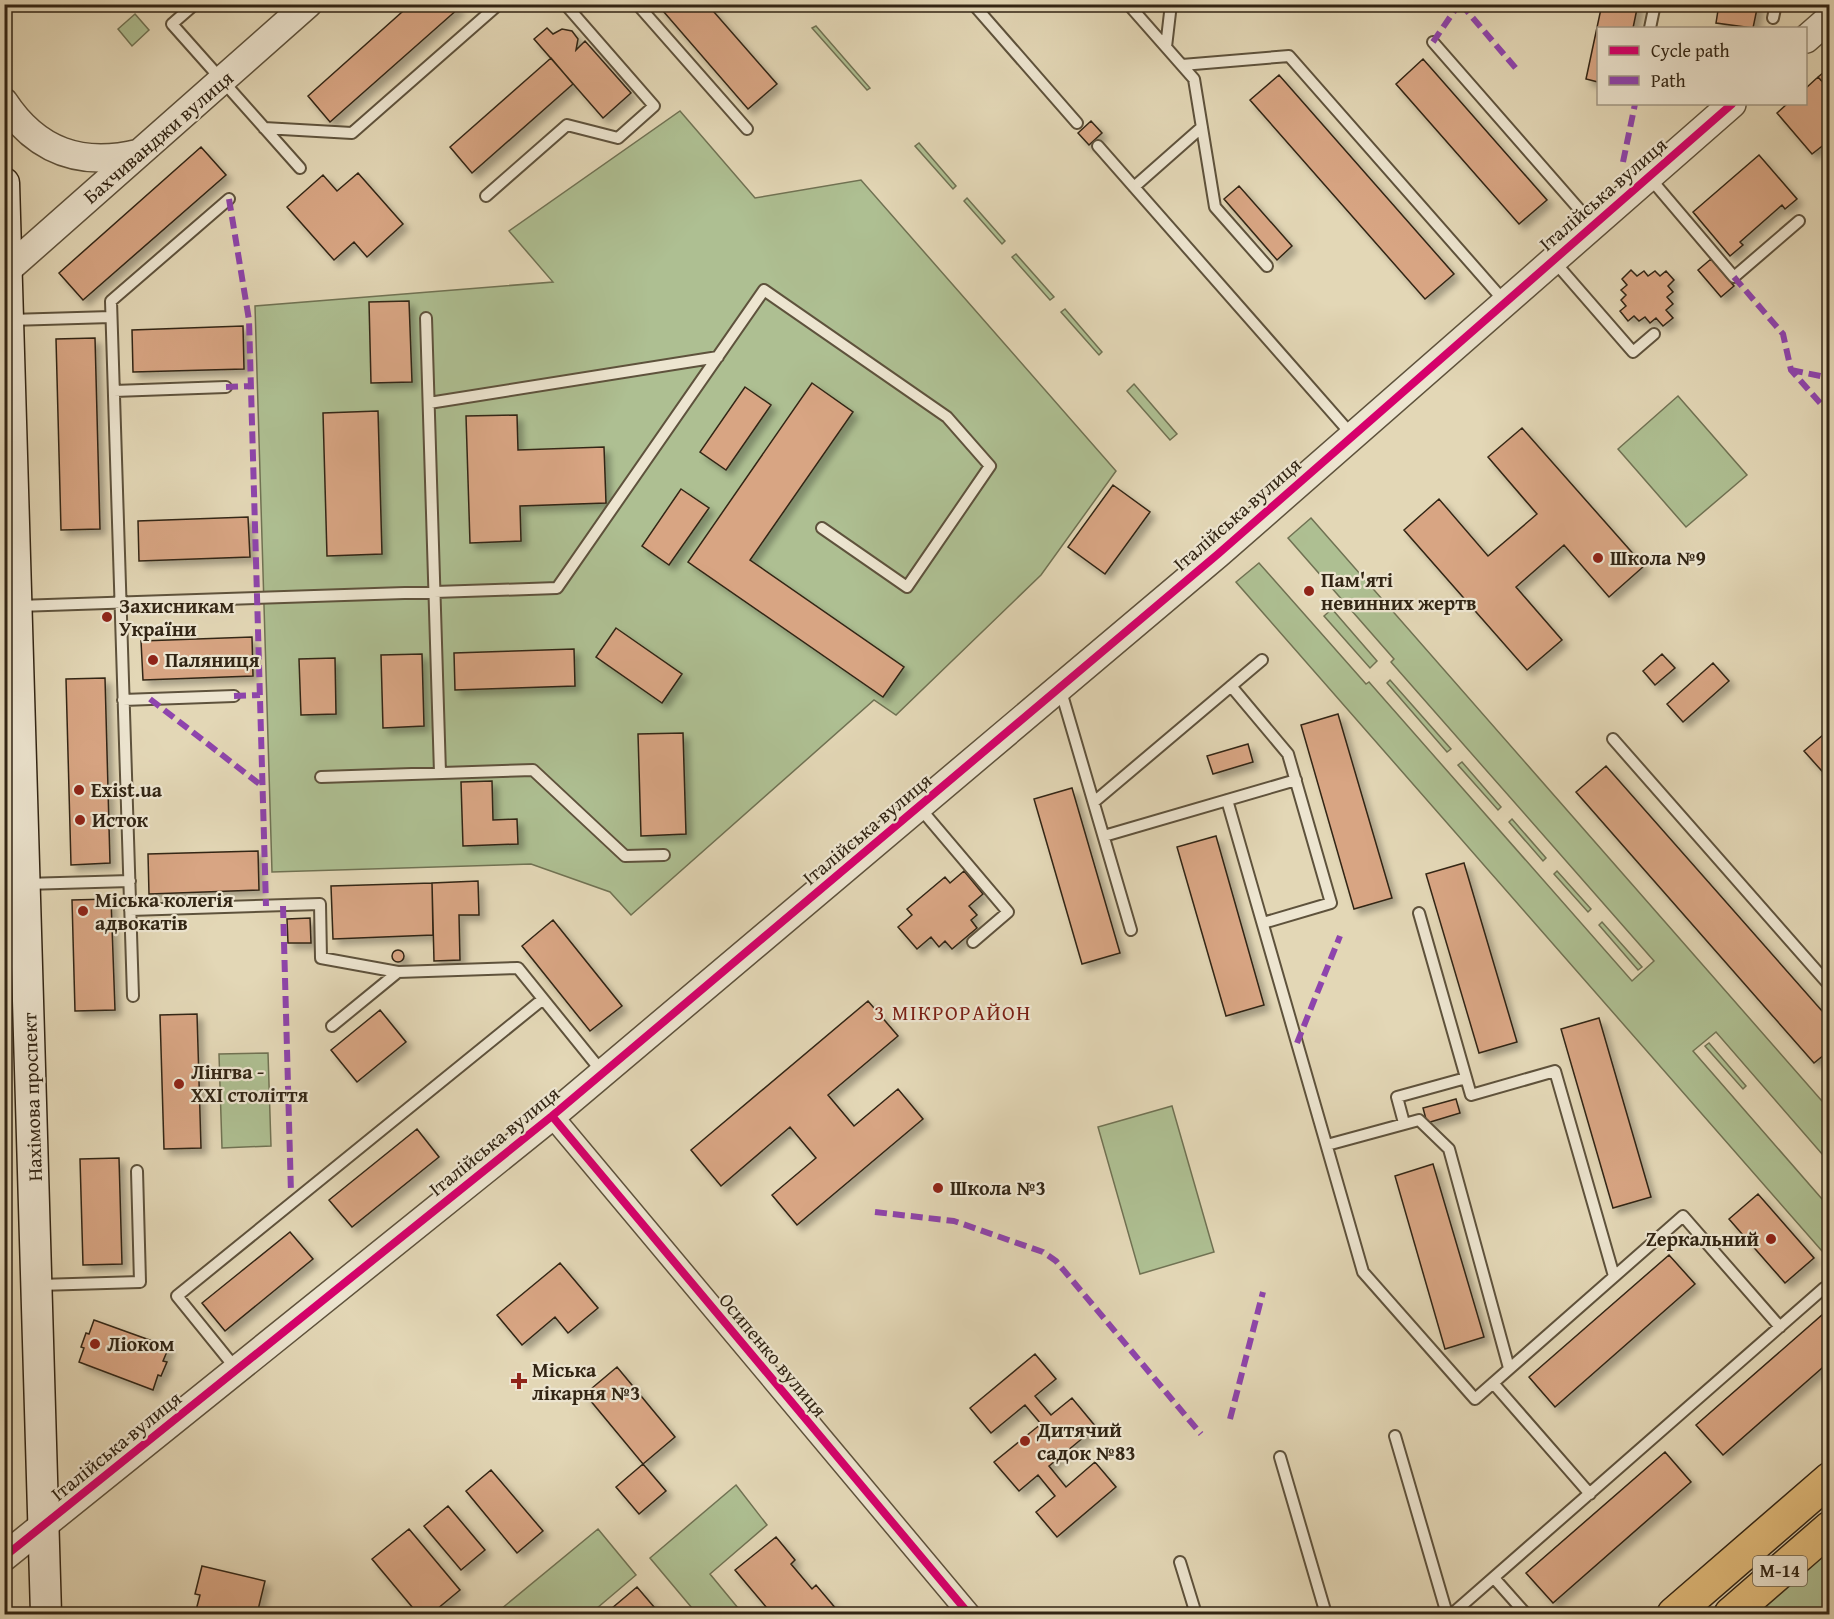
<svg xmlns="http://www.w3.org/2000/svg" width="1834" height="1619" viewBox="0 0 1834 1619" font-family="'Gentium Book Plus',serif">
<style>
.green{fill:#aebf92;stroke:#707253;stroke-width:1.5}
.building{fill:#d8a583;stroke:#322514;stroke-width:1.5;filter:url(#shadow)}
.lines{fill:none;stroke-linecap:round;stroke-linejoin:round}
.service-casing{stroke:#5e523c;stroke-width:14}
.minor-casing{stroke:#5e523c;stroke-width:24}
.tertiary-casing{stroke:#5e523c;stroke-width:30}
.secondary-casing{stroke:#322514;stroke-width:33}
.trunk-casing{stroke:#322514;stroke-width:36}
.service{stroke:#ede5d0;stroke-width:10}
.minor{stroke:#ede5d0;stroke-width:21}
.tertiary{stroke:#ede5d0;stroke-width:27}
.secondary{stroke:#ede5d0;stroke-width:30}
.trunk{stroke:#e2bc7b;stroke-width:33}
.quiet{stroke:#8e44ad;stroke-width:6;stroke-dasharray:12 6;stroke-linecap:butt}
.cycleway-casing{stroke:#ede5d0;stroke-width:11}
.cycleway{stroke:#d6006c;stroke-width:8}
.poi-dot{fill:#8f2418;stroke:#ede5d0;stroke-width:2}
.labels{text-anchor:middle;stroke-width:4.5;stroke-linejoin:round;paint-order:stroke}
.shield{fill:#ede5d0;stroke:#6a5f4c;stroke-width:1.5}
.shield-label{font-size:18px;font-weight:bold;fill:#322514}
.street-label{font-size:20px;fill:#322514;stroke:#ede5d0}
.poi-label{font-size:20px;font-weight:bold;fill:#322514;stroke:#ede5d0;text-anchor:start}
.neighbourhood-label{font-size:21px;letter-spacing:1.5px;fill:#7a1f14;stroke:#ede5d0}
</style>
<defs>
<filter id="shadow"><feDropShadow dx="5.5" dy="5.5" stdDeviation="3" flood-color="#0004"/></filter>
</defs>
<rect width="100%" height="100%" fill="#e3d7b6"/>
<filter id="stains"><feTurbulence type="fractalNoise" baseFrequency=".00333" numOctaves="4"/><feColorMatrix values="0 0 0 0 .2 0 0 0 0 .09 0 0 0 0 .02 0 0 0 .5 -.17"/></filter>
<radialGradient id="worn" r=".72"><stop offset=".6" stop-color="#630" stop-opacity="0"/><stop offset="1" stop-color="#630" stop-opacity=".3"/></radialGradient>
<!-- green -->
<path class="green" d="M135 14 149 30 132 46 118 29Z
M816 26 870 88 867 90 812 28Z
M680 111 755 198 861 180 1116 471 1041 575 896 715 874 700 631 915 610 892 531 864 272 872 255 306 553 282 509 231Z
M919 143 956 186 953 189 915 146Z
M967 198 1005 241 1002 244 964 201Z
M1016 254 1054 297 1050 300 1012 257Z
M1065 309 1102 352 1099 355 1061 312Z
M1134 384 1177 434 1170 440 1127 391Z
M1678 396 1747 475 1686 527 1618 449Z
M1311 518 1829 1109V1162L1716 1032 1693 1051 1829 1207V1259L1236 582 1259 563 1366 684 1369 682 1632 981 1654 961 1391 662 1394 659 1288 538Z
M1332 609 1377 661 1370 668 1324 616Z
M1390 680 1451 749 1447 752 1387 683Z
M1462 762 1501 807 1498 810 1458 765Z
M1512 819 1546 858 1543 861 1509 822Z
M1557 871 1591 909 1588 912 1554 874Z
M1602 922 1642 967 1638 970 1599 925Z
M1709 1043 1746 1086 1743 1089 1705 1046Z
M268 1053 271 1146 222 1148 219 1054Z
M1172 1106 1214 1252 1140 1274 1098 1127Z
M736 1485 767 1525 710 1574 743 1614H697L650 1558Z
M598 1529 636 1575 590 1614H495Z
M1829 1548V1614H1754Z"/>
<!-- building -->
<path class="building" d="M411 4H456L459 8 330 122 308 96Z
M657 4H707L777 84 748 109Z
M1602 4H1638L1633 28H1598V82L1586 79Z
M1719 4H1758L1753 28 1716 23Z
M547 28 553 34 562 29 572 31 578 39 576 50 585 41 631 93 603 118 534 39Z
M551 58 573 84 472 173 450 147Z
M1423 59 1547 200 1519 224 1396 84Z
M1830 67V90L1818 77Z
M1279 75 1454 274 1425 299 1250 100Z
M1818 77 1830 90V140L1812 154 1777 113 1787 104H1806V88Z
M1091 121 1102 133 1089 145 1078 133Z
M201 147 226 175 83 300 59 273Z
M1759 155 1797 199 1785 209 1782 205 1740 242 1743 245 1730 256 1693 212Z
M358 173 403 224 367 257 354 242 334 260 287 207 323 175 337 191Z
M1239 186 1292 246 1277 260 1224 199Z
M1711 259 1734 286 1721 297 1698 270Z
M1631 270 1637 276 1644 271 1648 276 1655 271 1660 276 1666 271 1674 280 1668 286 1673 292 1667 297 1673 304 1666 310 1673 318 1663 326 1656 318 1650 323 1645 317 1639 321 1634 316 1628 321 1620 311 1626 306 1621 300 1626 295 1621 290 1627 285 1622 279Z
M409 301 412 382 371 383 369 302Z
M243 326 244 369 133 372 132 330Z
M95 338 100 529 61 530 56 339Z
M812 383 853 412 750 560 904 667 883 697 688 562Z
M745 387 771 405 726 470 700 452Z
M378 411 382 554 327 556 323 413Z
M517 415 518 450 604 447 606 503 520 506 521 541 470 543 466 416Z
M1522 428 1644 566 1609 597 1564 545 1516 587 1562 640 1527 670 1404 530 1439 499 1488 556 1537 514 1488 457Z
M1113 485 1150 512 1105 574 1068 547Z
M681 489 709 508 669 565 642 546Z
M248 517 250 557 139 561 138 521Z
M616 628 682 674 662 703 596 657Z
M252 637 253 676 143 680 141 641Z
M574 649 575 686 455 690 454 653Z
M422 654 424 726 383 728 381 655Z
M1662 654 1675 668 1655 685 1643 671Z
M335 658 336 714 301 715 299 659Z
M1713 663 1729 681 1683 722 1667 704Z
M105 678 110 863 71 865 66 679Z
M1338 714 1392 898 1354 909 1301 725Z
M1830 729V778L1829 779 1804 751Z
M683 733 686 834 641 836 638 734Z
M1248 744 1253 762 1213 774 1207 756Z
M1606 766 1830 1020V1050L1814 1063 1576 792Z
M492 781 493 820 517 819 518 844 463 846 461 782Z
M1072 788 1120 953 1082 964 1034 799Z
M1216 836 1264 1005 1226 1016 1177 847Z
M258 851 259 890 149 894 148 854Z
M1464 863 1517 1042 1479 1053 1426 874Z
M964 871 983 894 969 906 977 915 971 920 977 928 952 949 945 941 939 947 931 937 917 949 898 927 912 915 907 909 945 877 950 883Z
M478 881 479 915H459L460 960 434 961 432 883Z
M432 883 433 935 333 939 331 886Z
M111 899 115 1010 75 1011 72 900Z
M310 918 311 943H288L287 919Z
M553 920 622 1006 590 1031 522 946Z
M392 956a6 6 0 1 1 12 0a6 6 0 1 1-12 0Z
M868 1001 898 1036 828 1095 854 1126 898 1089 923 1119 797 1225 772 1195 816 1158 790 1127 721 1186 691 1150Z
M380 1010 406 1042 357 1082 331 1050Z
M197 1014 201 1148 164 1149 160 1015Z
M1599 1018 1651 1197 1613 1208 1561 1029Z
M1456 1099 1460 1113 1427 1123 1423 1108Z
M417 1129 439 1157 352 1227 329 1200Z
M119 1158 122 1264 83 1265 80 1159Z
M1433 1164 1484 1337 1445 1349 1395 1176Z
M1758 1194 1814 1258 1785 1283 1729 1219Z
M290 1232 313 1259 225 1331 202 1303Z
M1669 1255 1695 1284 1555 1407 1529 1377Z
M560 1263 598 1308 568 1333 555 1317 522 1345 497 1315Z
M1830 1308V1361L1723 1455 1696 1425Z
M94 1320 169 1347 163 1361 167 1362 161 1376 158 1375 153 1390 79 1362 84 1348 81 1347 86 1333 89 1334Z
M1035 1354 1056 1379 1035 1396 1051 1415 1072 1398 1096 1427 1049 1466 1066 1487 1095 1462 1116 1487 1057 1537 1036 1512 1055 1496 1038 1475 1019 1491 994 1462 1041 1424 1025 1405 991 1433 970 1408Z
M617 1367 675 1437 643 1464 585 1394Z
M1665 1452 1691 1482 1553 1603 1526 1573Z
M643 1464 666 1491 639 1514 616 1487Z
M491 1470 543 1531 517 1553 466 1491Z
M448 1506 485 1550 461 1570 424 1526Z
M409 1529 460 1590 431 1614H418L372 1559Z
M776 1537 795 1560 791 1564 812 1589 816 1585 837 1610 832 1614H772L735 1570Z
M202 1566 265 1581 257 1614H195L200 1595 195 1594Z
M637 1587 660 1614H605Z"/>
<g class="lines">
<defs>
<path id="service" d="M195 4 172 24 300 168
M637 4 747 129
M973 4 1077 123
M1128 4 1194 79 1215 207 1267 266
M1773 18 1776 4
M1650 28 1655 4
M1433 42 1593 225
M1166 47 1171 4
M1182 65 1289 56 1505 302
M264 128 352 133 499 4
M1098 146 1352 435
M1649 177 1734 277 1799 221
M1134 187 1202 127
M486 196 567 125 618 138 654 106 565 4
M1553 260 1633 352 1654 334
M426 318 440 773
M10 320 111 317
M114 391 226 387
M429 403 718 357
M18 606 557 588 764 290 947 417 990 466 907 587 822 528
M1231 686 1288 754 1331 903 1263 923
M1060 688 1131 930
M123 700 234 696
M1613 739 1830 986
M321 777 533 770 625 856 664 855
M1227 800 1363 1272 1475 1399 1683 1216 1780 1327
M1094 802 1262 660
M919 807 1008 912 973 942
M1104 836 1296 780
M25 884 130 881
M130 910 320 904 321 958 398 972 518 968 603 1073
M1419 913 1471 1095 1555 1071 1614 1276
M133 996 111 301 229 199
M332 1026 398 972
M1404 1123 1397 1097 1466 1078
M1327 1145 1419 1120 1449 1149 1509 1368
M39 1285 140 1282 137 1171
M237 1370 177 1296 543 999
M1493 1383 1590 1494
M1395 1436 1447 1614
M1280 1457 1326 1614
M1180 1562 1196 1614
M1494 1578 1526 1614
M1452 1614 1824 1288"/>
<path id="minor" d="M552 1116 969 1614"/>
<path id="tertiary" d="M1806 39 1830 18
M4 102C37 152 82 167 139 153
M7 270 308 4
M4 1557 552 1116 1218 554 1732 104"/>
<path id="secondary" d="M4 183 46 1614"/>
<path id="trunk" d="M1674 1614 1830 1479
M1731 1614 1830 1528"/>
</defs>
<!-- service casing -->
<use href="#service" class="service-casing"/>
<!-- minor casing -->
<use href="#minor" class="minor-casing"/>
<!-- tertiary casing -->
<use href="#tertiary" class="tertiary-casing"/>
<!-- secondary casing -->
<use href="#secondary" class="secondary-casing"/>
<!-- trunk casing -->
<use href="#trunk" class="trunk-casing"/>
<!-- service -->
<use href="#service" class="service"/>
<!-- minor -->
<use href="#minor" class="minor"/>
<!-- tertiary -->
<use href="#tertiary" class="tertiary"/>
<!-- secondary -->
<use href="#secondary" class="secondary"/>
<!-- trunk -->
<use href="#trunk" class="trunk"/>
<!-- quiet -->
<path class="quiet" d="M1461 4 1519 72
M1433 42 1459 4
M1623 162 1635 104
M229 199 249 320 266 906
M1734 277 1783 334 1791 370 1830 414
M1791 370 1830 378
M226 387 251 386
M234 696 260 695
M150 699 262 786
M283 906 291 1193
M1297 1043 1340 936
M875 1212 954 1221 1043 1252 1056 1261 1201 1434
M1230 1419 1263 1292"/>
<defs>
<path id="cycleway" d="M552 1116 969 1614
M4 1557 552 1116 1218 554 1732 104"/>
</defs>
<!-- cycleway casing -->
<use href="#cycleway" class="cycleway-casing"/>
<!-- cycleway -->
<use href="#cycleway" class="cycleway"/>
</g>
<!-- markers -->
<g class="poi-dot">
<circle cx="1598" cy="558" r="6"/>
<circle cx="1309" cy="591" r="6"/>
<circle cx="107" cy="617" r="6"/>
<circle cx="153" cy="660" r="6"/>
<circle cx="79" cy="790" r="6"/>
<circle cx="80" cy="820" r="6"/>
<circle cx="83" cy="911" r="6"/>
<circle cx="179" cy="1084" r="6"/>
<circle cx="938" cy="1188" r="6"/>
<circle cx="1771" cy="1239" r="6"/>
<circle cx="95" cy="1344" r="6"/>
<path d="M516 1372h6v6h6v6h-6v6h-6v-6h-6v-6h6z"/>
<circle cx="1025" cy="1441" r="6"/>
</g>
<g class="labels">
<!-- shield labels -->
<rect class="shield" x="1753" y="1556" width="54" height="30" rx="4.5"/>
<g class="shield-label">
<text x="1780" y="1577">М-14</text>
</g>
<!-- street labels -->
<g class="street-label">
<text transform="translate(158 137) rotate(-41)" y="7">Бахчиванджи вулиця</text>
<text transform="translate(1603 194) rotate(-41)" y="7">Італійська вулиця</text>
<text transform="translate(1237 514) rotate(-41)" y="7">Італійська вулиця</text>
<text transform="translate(867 829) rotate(-40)" y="7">Італійська вулиця</text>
<text transform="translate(32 1097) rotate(-92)" y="7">Нахімова проспект</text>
<text transform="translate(494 1141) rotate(-39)" y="7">Італійська вулиця</text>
<text transform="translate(773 1355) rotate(50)" y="7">Осипенко вулиця</text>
<text transform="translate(116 1446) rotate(-39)" y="7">Італійська вулиця</text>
</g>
<!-- poi labels -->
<g class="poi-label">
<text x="1610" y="565">Школа №9</text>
<text x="1321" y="587">Пам'яті<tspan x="1321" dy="23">невинних жертв</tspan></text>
<text x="119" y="613">Захисникам<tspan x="119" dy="23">України</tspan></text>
<text x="165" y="667">Паляниця</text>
<text x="91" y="797">Exist.ua</text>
<text x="92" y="827">Исток</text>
<text x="95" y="907">Міська колегія<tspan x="95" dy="23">адвокатів</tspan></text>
<text x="191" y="1079">Лінгва -<tspan x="191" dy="23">XXI століття</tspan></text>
<text x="950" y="1195">Школа №3</text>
<text x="1759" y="1246" text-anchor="end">Zеркальний</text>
<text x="107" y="1351">Ліоком</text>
<text x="532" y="1377">Міська<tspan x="532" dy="23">лікарня №3</tspan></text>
<text x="1037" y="1437">Дитячий<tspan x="1037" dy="23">садок №83</tspan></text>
</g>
<!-- neighbourhood labels -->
<g class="neighbourhood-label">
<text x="953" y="1020">3 МІКРОРАЙОН</text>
</g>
</g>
<!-- margin -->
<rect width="1834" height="1619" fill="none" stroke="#e3d7b6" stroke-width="24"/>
<rect x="6" y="6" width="1822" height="1607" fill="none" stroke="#322514" stroke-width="3"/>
<rect x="12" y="12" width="1810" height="1595" fill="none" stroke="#322514" stroke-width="1.5"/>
<!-- legend -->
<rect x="1597" y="27" width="210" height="78" fill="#ede5d0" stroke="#a29885" stroke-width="1.5"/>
<rect x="1609" y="46" width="30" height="9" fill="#d6006c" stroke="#a29885" stroke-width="1.5"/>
<text x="1651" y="57" font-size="18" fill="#322514">Cycle path</text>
<rect x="1609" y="76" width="30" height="9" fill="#8e44ad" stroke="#a29885" stroke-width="1.5"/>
<text x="1651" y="87" font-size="18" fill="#322514">Path</text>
<rect width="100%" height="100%" filter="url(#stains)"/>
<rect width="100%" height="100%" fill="url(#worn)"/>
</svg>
